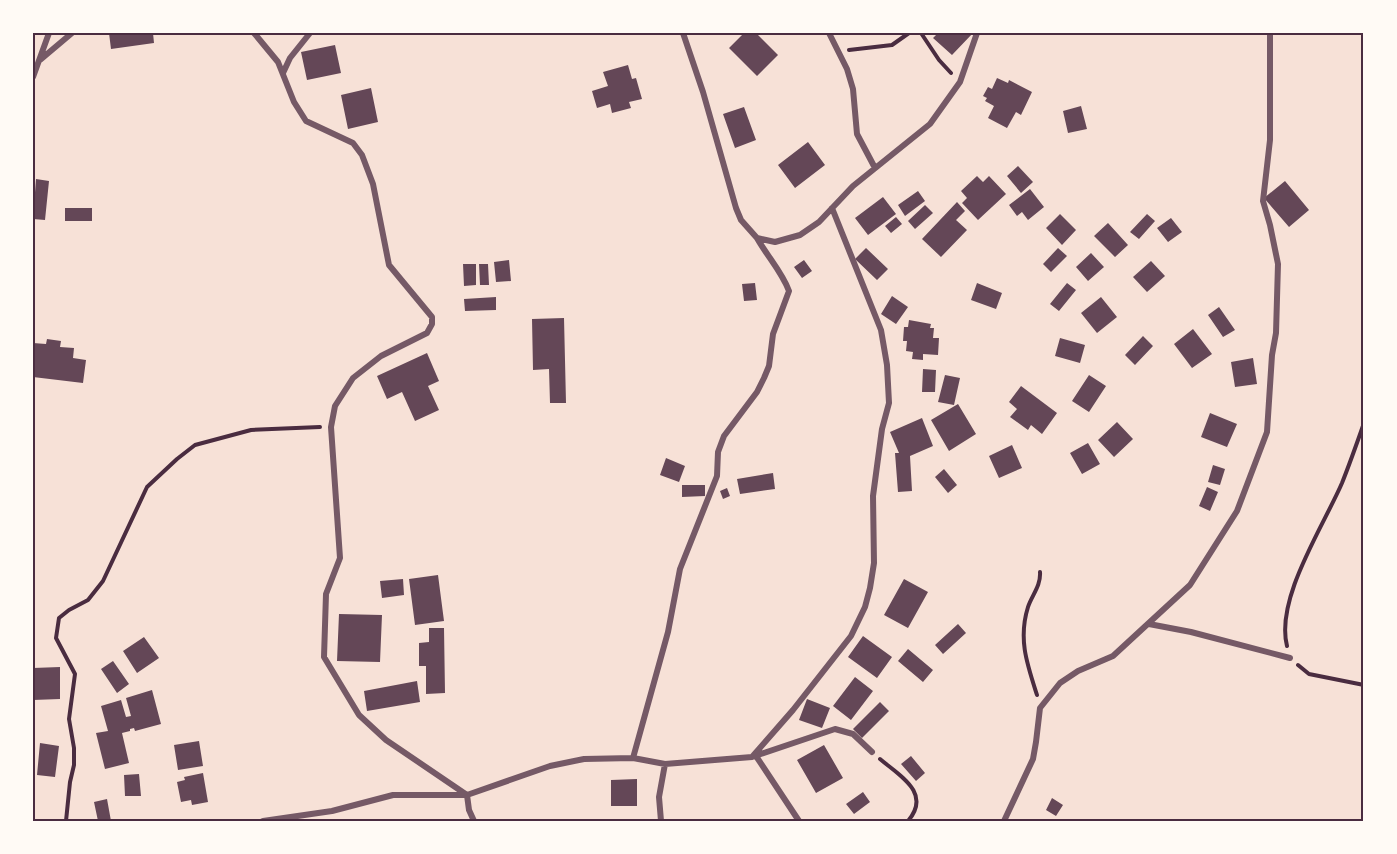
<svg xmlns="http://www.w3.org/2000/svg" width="1397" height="854" viewBox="0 0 1397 854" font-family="'Public Sans',sans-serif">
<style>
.building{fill:#644757}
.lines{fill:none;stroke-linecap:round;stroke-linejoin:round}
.path{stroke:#4a2c40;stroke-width:4}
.minor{stroke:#755966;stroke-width:6}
.neatline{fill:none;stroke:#4a2c40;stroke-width:2}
</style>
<rect width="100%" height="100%" fill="#f7e1d7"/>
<!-- building -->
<path class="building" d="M109 33H153L154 43 111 49Z
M744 33H756L778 55 757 76 729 48Z
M938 33H973L952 55 933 38Z
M335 45 341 73 307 80 301 52Z
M628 65 632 79 636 78 642 99 629 102 631 108 612 113 610 104 597 108 592 91 608 86 603 72Z
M997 78 1008 83 1009 80 1032 92 1021 115 1016 112 1007 128 988 118 994 106 985 101 987 98 983 96 988 87 992 89Z
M371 88 378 122 348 129 341 95Z
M1081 106 1087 129 1068 133 1063 111Z
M744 107 756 140 735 148 723 114Z
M808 142 825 165 795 188 778 165Z
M1018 166 1033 182 1021 193 1007 176Z
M977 176 983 182 989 176 1006 194 978 220 962 203 967 198 961 191Z
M36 179 49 181 45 220 33 219Z
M1285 181 1309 210 1289 227 1264 198Z
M1030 189 1044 207 1028 220 1022 212 1017 216 1009 205Z
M918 191 925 201 905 216 898 205Z
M883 197 896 214 868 235 855 218Z
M957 202 965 211 956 220 967 230 941 257 922 239Z
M925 205 933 213 915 229 908 221Z
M65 208H92V221H65Z
M1060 214 1076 230 1062 245 1046 228Z
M1147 214 1155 221 1139 239 1130 232Z
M896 217 902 224 891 233 885 226Z
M1171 218 1182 232 1168 242 1157 228Z
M1108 223 1128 245 1115 257 1094 236Z
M866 248 888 269 877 280 855 259Z
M1058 248 1067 256 1051 272 1043 264Z
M1091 253 1104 267 1088 281 1076 267Z
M509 260 511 281 496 282 494 262Z
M804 260 812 271 802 278 794 267Z
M1151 261 1165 276 1147 292 1133 277Z
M463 264H476V285L464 286Z
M479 264H488L489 285H480Z
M755 283 757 300 744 301 742 284Z
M977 283 1002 293 996 309 971 300Z
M1067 283 1076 290 1059 311 1050 304Z
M892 296 908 307 896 324 881 314Z
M496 297V310L465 311 464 299Z
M1101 297 1117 317 1097 333 1081 313Z
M1219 307 1235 330 1223 337 1208 315Z
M564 318 566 403H550L549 369 533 370 532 319Z
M909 320 931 324 930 328H934L933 338H939L938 355 923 354V360L912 359 913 352 906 351 907 341H903L904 327H908Z
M1193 329 1212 354 1192 368 1174 344Z
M1143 336 1153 346 1135 365 1125 355Z
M1060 338 1085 345 1080 363 1055 356Z
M47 339 61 341 60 347 74 348 73 358 86 360 83 383 33 377V343L46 344Z
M427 353 439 381 428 386 439 410 415 421 402 392 387 399 377 376Z
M1253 358 1257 384 1235 387 1231 362Z
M923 369 936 370 935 392H922Z
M945 375 960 378 954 405 938 402Z
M1089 375 1106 386 1089 412 1072 401Z
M1021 386 1057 413 1042 434 1031 425 1028 430 1010 417 1017 409 1009 402Z
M958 404 976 434 949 451 931 420Z
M1210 413 1237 424 1227 447 1201 437Z
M922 418 933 446 910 456 912 491 898 492 895 453H899L890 432Z
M1117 422 1133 439 1114 457 1098 440Z
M1088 443 1100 464 1082 474 1070 453Z
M1012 445 1022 468 999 478 989 456Z
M666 458 685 466 679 482 660 475Z
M1213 465 1225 469 1220 485 1208 482Z
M944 469 957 485 948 493 935 477Z
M773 473 775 489 740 494 737 479Z
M682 485H705V496L682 497Z
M1207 487 1218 492 1210 511 1199 506Z
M727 488 730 496 723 499 720 491Z
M438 575 444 621 415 625 409 579Z
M403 579 404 595 382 598 380 581Z
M904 579 928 592 908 628 884 615Z
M339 614 382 615 380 662 337 661Z
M958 624 966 633 943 654 935 645Z
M429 628H444L445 693 426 694V666H419V643L429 642Z
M863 636 892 657 877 678 848 657Z
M144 637 159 658 137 673 123 651Z
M908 649 933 670 923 682 898 661Z
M113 661 129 684 117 693 101 669Z
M60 667V699L33 700V668Z
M855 677 873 691 851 720 833 706Z
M417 681 420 702 367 711 364 691Z
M152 690 161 724 135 731 134 728 130 729V731L122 733 129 763 105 769 96 733 108 731 101 706 121 700 126 717 131 716 126 698Z
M807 699 830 708 822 728 799 720Z
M880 702 889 711 862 738 853 729Z
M199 741 203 766 178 770 174 745Z
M40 743 59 746 55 777 37 775Z
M824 745 843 778 816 793 797 760Z
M911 756 925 773 916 781 901 764Z
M203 773 208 802 192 805 191 800 181 802 177 782 185 780 184 777Z
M139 774 141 796H125L124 775Z
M637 779V806H611V780Z
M863 792 870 802 854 814 846 804Z
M1052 798 1063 805 1056 816 1046 810Z
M107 799 111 821H98L94 802Z"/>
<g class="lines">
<!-- path -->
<path class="path" d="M921 33 939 60 951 73
M849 50 892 45 909 33
M1287 646C1275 599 1323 527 1342 483 1350 463 1357 443 1364 423
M1298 665 1309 674 1364 685
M1037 695C1027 664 1018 639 1028 607 1032 595 1041 586 1040 572
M880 759C900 776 932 793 908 821
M66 821 70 782 74 765V748L69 719 75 674 56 638 59 618 69 610 88 600 103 581 147 487 177 459 195 445 251 430 320 427"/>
<!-- minor -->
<path class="minor" d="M254 33 278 62 294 102 306 121 353 143 362 155 373 184 389 265 432 317V324L427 333 381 356 353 378 335 406 331 427 340 558 326 594 324 657 359 715 386 740 467 795 469 810 474 821
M683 33 703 92 736 208 741 220 757 238 775 242 800 235 819 222 853 186 930 124 960 82 977 33
M829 33 847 69 853 89 857 134 875 168
M40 60 72 33
M283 73 290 58 310 33
M33 77 49 33
M1149 624 1191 632 1290 658
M756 756 799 821
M752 757 835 729 853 734 872 752
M633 758 668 632 680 569 717 476 718 452 724 436 757 392 764 378 769 366 773 334 789 291C782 272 767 256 757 238
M263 821 332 811 393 795H467L550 766 584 759 633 758 665 764 752 757 793 710 851 636 865 607 870 588 874 563 873 496 882 429 889 403 887 365 881 330 832 208
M661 821 659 797 665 764
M1004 821 1033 759 1036 742 1040 708 1060 683 1078 671 1113 656 1190 585 1237 511 1267 432 1272 355 1276 333 1278 264 1270 225 1263 201 1270 140V33"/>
</g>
<!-- border -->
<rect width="1397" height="854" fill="none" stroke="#fffaf5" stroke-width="69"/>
<rect x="34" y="34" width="1328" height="786" class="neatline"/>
</svg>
